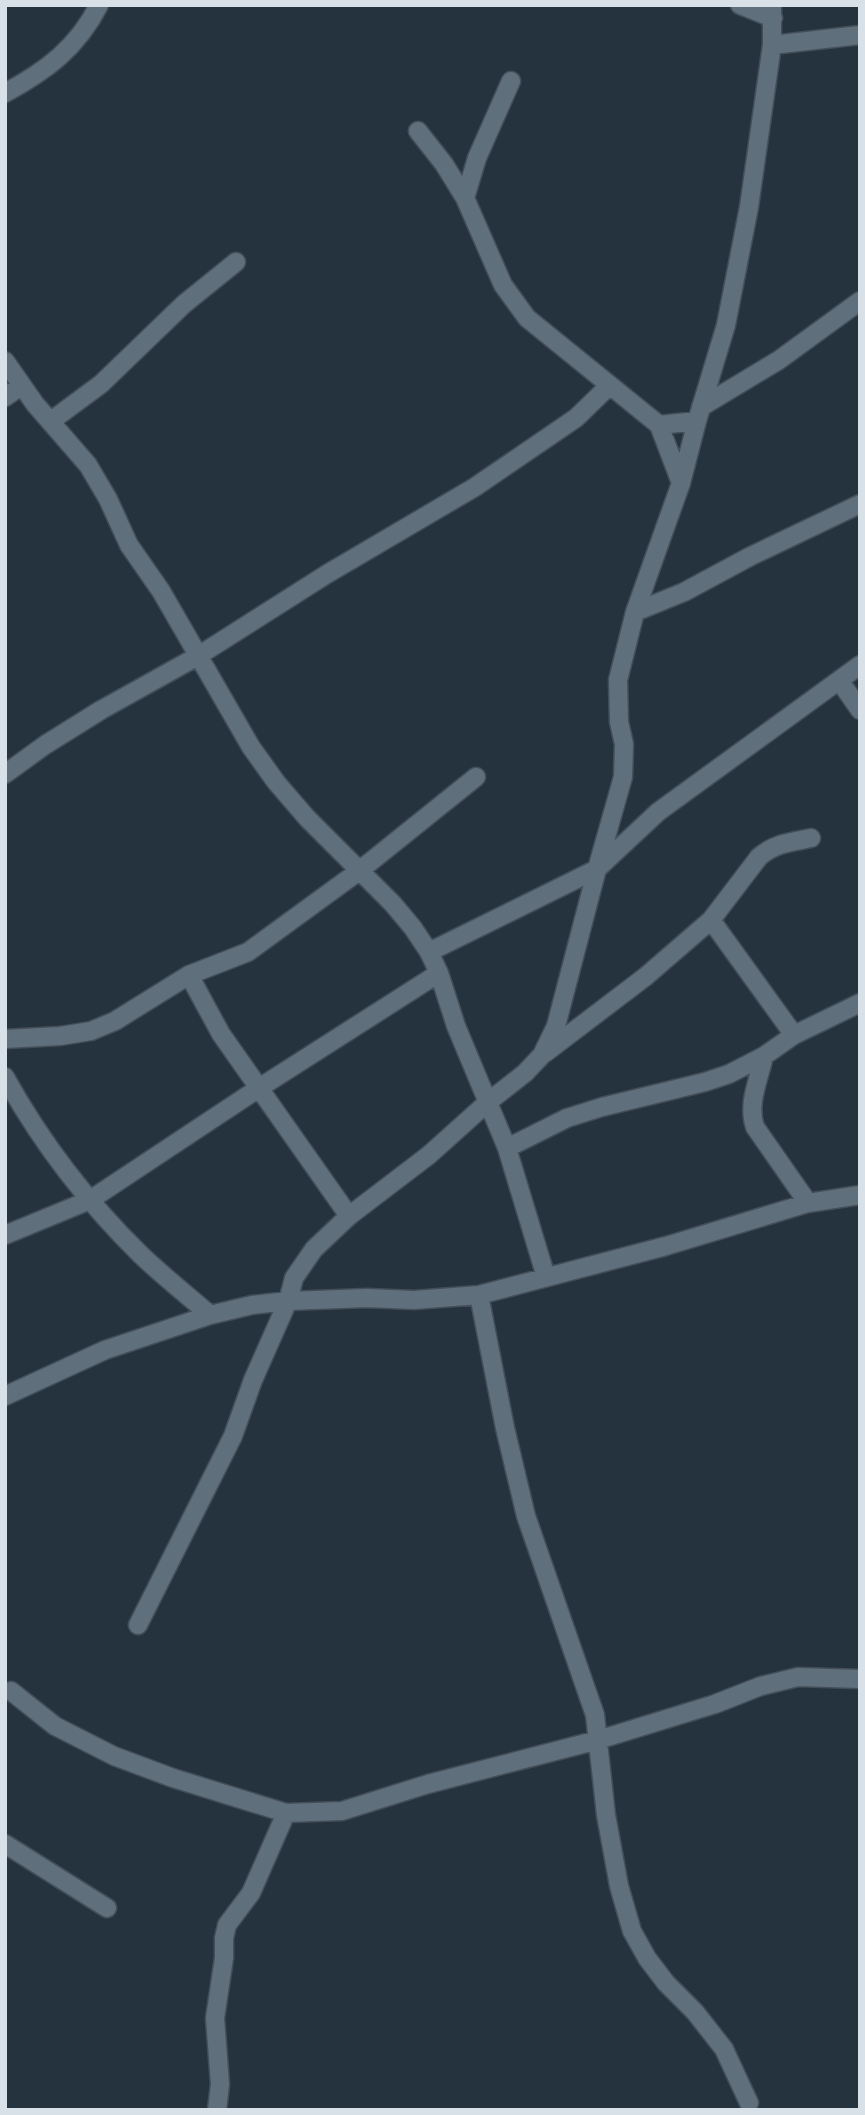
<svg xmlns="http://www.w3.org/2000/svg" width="865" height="2115" viewBox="0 0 865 2115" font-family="'Open Sans',sans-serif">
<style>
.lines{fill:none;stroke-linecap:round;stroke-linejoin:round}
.street-casing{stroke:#434e58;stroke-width:21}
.street{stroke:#606f7c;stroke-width:18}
</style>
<rect width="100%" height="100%" fill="#25333e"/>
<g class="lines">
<defs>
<path id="street" d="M740 5 773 18
M772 45 860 35
M5 93C46 71 77 48 99 5
M418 131 444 164 465 198 503 285 527 318 659 425 681 483
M465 198 477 158 511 81
M5 361 35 404 88 465 108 499 129 545 161 591 251 747 276 782 307 818 393 904 413 928 429 952 439 973 456 1026 507 1148 546 1277
M5 397 21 386
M701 407 779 360 860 301
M51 421 101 384 184 304 236 262
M659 425 697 421
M635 612 684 592 751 556 860 504
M839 680 860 710
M5 774 45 745 101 710 198 656 327 574 475 487 576 418 609 386
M711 920 794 1035
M429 952 597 869 623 777 624 744 619 722 618 680 635 612 681 483 697 421 726 325 749 207 772 45V5
M189 975 221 1034 349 1216
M5 1039 60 1036 91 1031 115 1021 189 975 248 952 359 871 476 777
M545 1053 645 977 711 920 759 857C775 843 792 842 811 838
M764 1056C759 1080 747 1103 755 1127L808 1203
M5 1077C41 1142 88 1203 141 1255 163 1276 187 1295 210 1315
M507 1148 567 1118 602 1107 705 1082 729 1074 764 1056 794 1035 860 1003
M5 1235 90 1200 259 1088 439 973
M479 1295 505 1428 526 1516 595 1715 606 1815 619 1886 632 1931 647 1958 666 1983 695 2012 724 2049 749 2103
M5 1396 105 1350 210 1315 252 1305 288 1301 367 1298 414 1300 479 1295 666 1246 808 1203 860 1195
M138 1625 233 1436 253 1380 288 1301 294 1278 314 1249 349 1216 429 1155 488 1102 525 1073 542 1055 556 1026 597 869 658 812 860 665
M11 1691 55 1726 114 1756 173 1778 286 1813 342 1811 428 1784 598 1740 715 1704 761 1686 798 1677 860 1679
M5 1844 107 1908
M217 2110 220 2084 215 2018 224 1958V1938L227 1925 251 1893 286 1813"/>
</defs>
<!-- street casing -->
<use href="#street" class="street-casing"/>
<!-- street -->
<use href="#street" class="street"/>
</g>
<!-- border -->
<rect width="865" height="2115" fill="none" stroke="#d8e1e8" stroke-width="14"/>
</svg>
